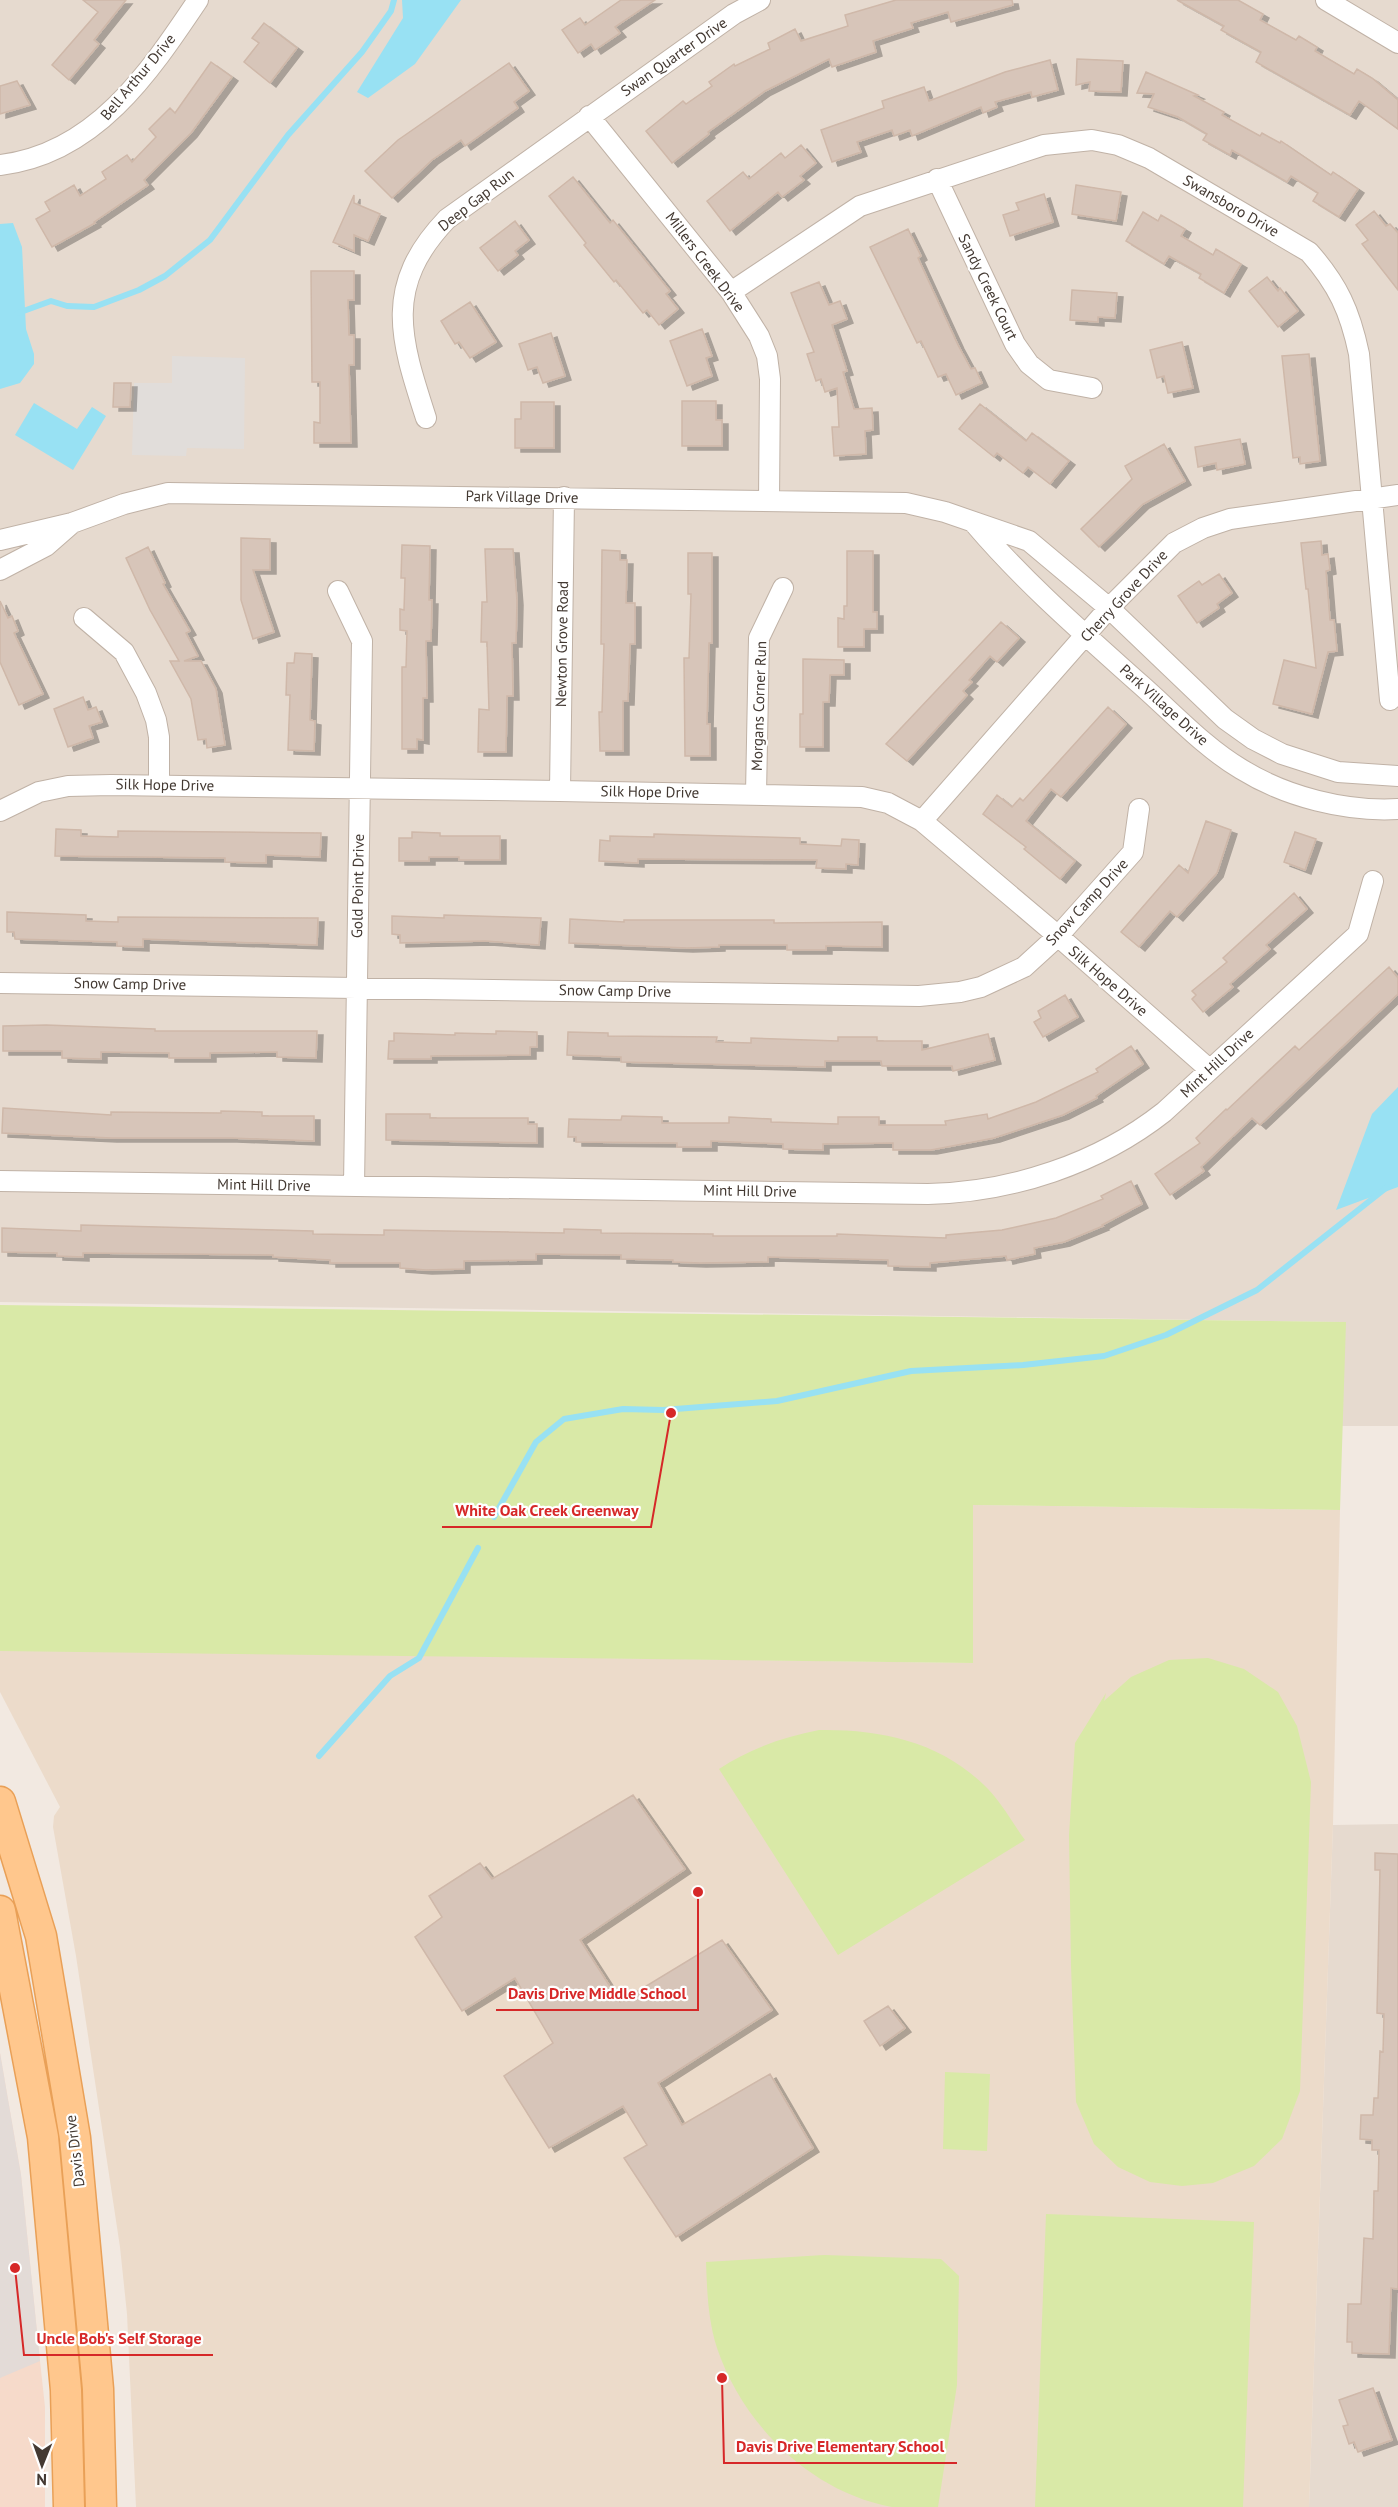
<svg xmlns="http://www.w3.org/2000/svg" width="1398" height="2507" viewBox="0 0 1398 2507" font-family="'PT Sans',sans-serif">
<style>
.residential{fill:#e6dacf}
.commercial{fill:#f6daca}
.industrial{fill:#e3dbd7}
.education{fill:#ecdbca}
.green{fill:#d9e9a7}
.parking{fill:#e1ddda}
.water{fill:#98e1f3}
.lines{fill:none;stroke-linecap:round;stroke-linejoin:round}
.stream{stroke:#98e1f3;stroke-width:6}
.building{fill:#d7c5b9;stroke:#cfb8a9;stroke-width:1.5;filter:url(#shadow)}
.street-casing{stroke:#c0b2a6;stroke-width:22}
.primary-casing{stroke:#e9a057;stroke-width:33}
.street{stroke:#fff;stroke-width:20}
.primary{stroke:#ffc78d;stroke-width:30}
.labels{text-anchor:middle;stroke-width:4.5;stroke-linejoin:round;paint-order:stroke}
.street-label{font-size:15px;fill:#433932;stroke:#fff}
.leader{fill:none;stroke:#d62828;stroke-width:2}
.callout-dot{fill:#d62828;stroke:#fff;stroke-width:2}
.callout-label{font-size:16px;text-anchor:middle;font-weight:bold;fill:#d62828;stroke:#fff;stroke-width:4.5;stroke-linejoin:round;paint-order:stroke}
</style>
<defs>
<filter id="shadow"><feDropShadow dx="6" dy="4" stdDeviation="0" flood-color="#0004"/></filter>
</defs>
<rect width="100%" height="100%" fill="#f2e9e1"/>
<!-- residential -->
<path class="residential" d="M0 0H1398V1426H1342L1344 1322 0 1302Z
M1398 1824V2507H1309L1333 1825Z"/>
<!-- commercial -->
<path class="commercial" d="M0 2053 21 2175 40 2361 45 2407V2507H0Z"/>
<!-- industrial -->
<path class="industrial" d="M0 2053 21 2175 40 2361 0 2378Z"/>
<!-- education -->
<path class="education" d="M973 1505 1340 1510 1333 1825 1309 2507H136L127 2314 120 2247 76 1956 53 1827 54 1816 60 1807 0 1692V1650L973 1663Z"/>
<!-- green -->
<path class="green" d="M0 1305 1346 1322 1340 1510 973 1505V1663L0 1651Z
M1208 1658 1244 1669 1278 1692 1297 1726 1311 1782 1300 2091 1282 2139 1254 2166 1213 2183 1182 2186 1150 2182 1118 2167 1094 2144 1076 2102 1071 1966 1069 1835 1075 1743 1106 1693 1104 1701 1131 1677 1169 1660Z
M819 1730C879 1729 939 1741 984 1785 1000 1800 1012 1822 1025 1840L838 1955 719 1769C749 1749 783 1737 819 1730Z
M945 2072 990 2074 987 2151 943 2149Z
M1046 2214 1254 2222 1243 2507H1035Z
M824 2255 941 2259 959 2276 957 2385 938 2507C924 2507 907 2507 892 2507 811 2492 743 2425 717 2348 708 2320 707 2291 706 2262Z"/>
<!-- parking -->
<path class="parking" d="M172 356 245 358 244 449 187 448 186 456 132 455 134 383H172Z"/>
<!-- water -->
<path class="water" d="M402 0H461L415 64 368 98 357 92 403 18Z
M13 223 22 247 26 329 34 354V364L20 383 0 389V224Z
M34 403 77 429 92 407 106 416 73 470 15 435Z
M1398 1087V1187L1336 1210 1372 1114Z"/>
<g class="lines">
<!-- stream -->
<path class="stream" d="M18 313 51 301 67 306 94 307 139 290 165 276 210 240 288 135 362 52 391 11 394 0
M494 1517 536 1442 564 1419 623 1409 663 1410 777 1401 911 1371 1023 1365 1104 1356 1166 1335 1257 1290 1386 1188
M319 1756 390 1676 419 1658 478 1548"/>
</g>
<!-- building -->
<path class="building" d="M83 0H126L94 40 99 44 69 80 52 65 98 12Z
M621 0H655L615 27 620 33 595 50 591 44 578 53 562 30 580 18 585 25Z
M896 0H1012L1013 5 951 22 948 12 911 23 913 28 873 41 876 52 832 67 829 59 765 91 708 132 709 134 672 163 646 131 683 101 686 104 712 86 709 82 734 64 735 66 770 49 768 43 795 29 801 41 848 26 845 15Z
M1177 0H1238L1263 14 1260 20 1296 40 1299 36 1317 47 1315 51 1354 74 1357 69 1372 78 1398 100V129L1359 101 1350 115 1256 62 1261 52 1221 30 1224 26Z
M264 23 297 48 270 83 244 62 259 43 252 38Z
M1077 59 1123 61 1121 92 1089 91 1090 82 1076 85Z
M1050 60 1058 90 1032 97 1031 92 995 102 997 107 983 113 981 107 912 136 910 130 894 136 892 130 857 142 861 152 832 162 821 130 884 108 882 101 924 87 929 101 1005 72Z
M211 62 232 77 191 133 144 180 148 185 94 222 95 223 52 247 36 219 50 211 45 202 74 185 80 196 106 179 102 172 127 155 132 162 156 137 149 129 170 108 175 113Z
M509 63 529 91 514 102 518 108 465 146 461 140 432 160 392 198 365 171 398 140Z
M1146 72 1198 95 1194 96 1224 112 1222 115 1260 136 1262 133 1280 143 1281 141 1331 175 1333 172 1358 189 1339 217 1313 201 1318 193 1291 176 1287 182 1232 150 1230 155 1203 140 1207 134 1178 117 1148 107 1154 94 1137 93Z
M17 81 30 105 0 114V86Z
M801 145 816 163 800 176 804 180 782 197 778 192 730 231 707 201 743 172 749 179 781 153 785 158Z
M573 177 610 223 613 220 670 291 666 294 678 309 659 325 647 310 643 313 616 280 614 282 584 245 586 243 549 196Z
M1076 185 1121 192 1116 221 1072 214Z
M1044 194 1053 222 1010 236 1003 215 1019 210 1016 203Z
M354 195V203L380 214 368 241 354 235V251L333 242Z
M1374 211 1386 226 1390 224 1398 233V290L1362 244 1368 240 1356 225Z
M1143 212 1158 221 1161 215 1185 229 1181 236 1213 255 1216 249 1241 264 1224 293 1199 278 1201 274 1169 256 1164 264 1126 241Z
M515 221 529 240 515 251 518 255 498 271 480 248Z
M908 229 921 256 918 258 958 345 971 369 975 368 982 383 956 395 946 374 938 377 921 341 917 343 870 247Z
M311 271H354V300H348L349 335H354V365H349L351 443H314V422L320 423V382H312Z
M1267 277 1278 291 1280 288 1298 311 1278 327 1249 291Z
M819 282 829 305 840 301 847 319 832 325 847 371 843 372 854 409 872 408 873 430 865 431 866 454 834 456 832 427H839L837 388 825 392 821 379 816 381 807 354 814 352 791 293Z
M1072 290 1117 293 1115 318 1098 317V322L1070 320Z
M470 302 496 342 470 358 459 342 455 344 441 321Z
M702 329 712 356 706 358 712 376 687 386 670 341Z
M551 333 565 376 543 383 537 367 528 370 519 344Z
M1182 342 1193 388 1168 393 1164 376 1157 378 1150 350Z
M1309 354 1320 461 1300 464V457L1293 458 1282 356Z
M114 383H131L130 407H113Z
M682 401H716V420H722V446H682Z
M521 402H554V448H515V419H521Z
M980 404 1026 441 1032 433 1069 461 1050 484 1028 467 1023 473 997 453 994 457 959 429Z
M1240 439 1245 464 1217 470 1216 463 1198 467 1195 447Z
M1164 444 1185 481 1143 504 1099 547 1081 529 1132 479 1125 466Z
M241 538 270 539V570H253L274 632 253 639 241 600Z
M1321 541 1322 555 1328 554 1330 570 1326 571 1330 620H1334L1337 651 1328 652 1312 714 1273 704 1284 660 1316 668 1308 589H1306L1301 543Z
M402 545 430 546 429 600H432L431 641H426L427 698H423V740L417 739V749H402V667H406L407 631 400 630V609L404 610 405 578H401Z
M148 547 165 583 163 584 190 631 186 633 198 656 184 661H201L216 689 225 745 207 748 206 739 198 740 191 699 170 661H179L150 610 126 558Z
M485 549H513L517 601 516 643H512L513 696H507L506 752H478L479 709 489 710 487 642H481L482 602H487Z
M602 550 620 551V560H627L626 603H635V644H630L628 701H623V751H600L599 712H602L604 644H601Z
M847 551H873V612H877V629H864V647H838V618L844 619V606H847Z
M688 553H712V643H709L707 724H710V756H685L684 658H689L691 594H688Z
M1219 574 1232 593 1217 604 1219 608 1197 623 1178 596 1199 581 1202 585Z
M0 601 8 618 12 616 18 631 14 633 43 694 19 705 0 662Z
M1001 622 1019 638 997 662 990 656 969 680 972 682 963 691 967 695 907 761 886 744Z
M295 653 312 654 310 720 315 721 314 751 288 750 290 695H286L287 663H294Z
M803 659 844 660V675H830L829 702H823V747H800V714H803Z
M83 697 88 710 96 707 102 722 89 726 93 738 68 747 54 709Z
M1108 707 1126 724 1061 797 1051 789 1026 821 1075 861 1060 879 1024 849 1026 847 983 814 997 795 1012 807 1020 798 1023 801Z
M1206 821 1231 830 1217 873 1177 917 1170 911 1139 947 1121 932 1179 865 1188 873Z
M56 829 81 830V836L118 837V831L321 833 320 857 266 855V863L225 862V858L55 856Z
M412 832 440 833V836H500V860H459V857H429V861H399V838H412Z
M1295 832 1316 839 1305 870 1284 862Z
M654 834 800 838V844L841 846 842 839 859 840 858 865 846 864V869L816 868 817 860 638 859V863L599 861 600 840 610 841V836L654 837Z
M1294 893 1307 909 1266 945 1270 949 1230 984 1233 987 1203 1012 1192 999 1196 995 1192 991 1227 962 1223 958Z
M7 912 86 915V921L118 922V917L318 918 317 945 143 939V947L117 946V942L15 939 14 932H7Z
M444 915 541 918 539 945 485 941 400 943V935L392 934V916L444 918Z
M570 919 624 922V920H774V923L882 922V947L826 946V950H787V945H719V947L687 948 569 943Z
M1389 967 1398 978V994L1260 1125 1252 1118 1201 1167 1204 1171 1170 1195 1155 1174 1200 1143 1196 1138 1226 1109 1227 1110 1295 1046 1299 1050Z
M1065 995 1078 1017 1043 1037 1034 1022 1041 1018 1038 1011Z
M46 1025 155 1029V1031H317L316 1058 277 1057V1052L210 1053V1058H169V1053L101 1052V1059L62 1058V1051H3V1026Z
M496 1031 537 1032V1047H530V1055L431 1056V1059H388L389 1041H394V1033L455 1035V1033L496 1034Z
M568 1032 608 1033V1036L717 1037 716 1042 751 1043V1038L838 1041V1037H877V1041H922V1050L988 1034 995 1060 953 1071 952 1066H882L881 1061H825V1067L621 1062V1057L567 1055Z
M1131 1046 1143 1064 1096 1096 1097 1098 1063 1115 994 1138 931 1150H893V1143L823 1144V1150L783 1149V1144L711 1141V1147H677V1143L576 1142V1137H568L569 1119 621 1120 622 1116 662 1117V1123H729V1117L771 1119V1122L838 1124V1117H879V1125H946L945 1121 987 1114 988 1119 1036 1102 1098 1072 1096 1069Z
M3 1108 111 1115V1112L221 1113V1111L262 1112V1116H314V1141L231 1138H111L2 1133Z
M386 1114H430V1118H528V1124H537V1143L386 1140Z
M1131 1181 1142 1204 1102 1225 1103 1226 1064 1242 1034 1248 1035 1254 1007 1260 1006 1256 930 1263V1267L888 1266V1260L768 1257V1262L700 1263 673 1262V1260L621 1259V1255L536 1254V1260L464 1261V1269L426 1270 400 1268V1263H330V1260L273 1257V1255L83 1253V1257L57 1256V1253L2 1252V1228L81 1231V1225L313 1231V1234L384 1235V1230L564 1233V1229L601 1230V1233L713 1234V1236H837V1234L946 1238V1235L1002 1230 1056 1218 1103 1199 1101 1196Z
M633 1795 685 1869 580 1940 620 2002 722 1940 772 2010 658 2083 682 2125 770 2074 813 2148 676 2237 624 2158 647 2145 623 2106 549 2148 504 2076 553 2043 515 1978 462 2011 415 1937 442 1917 429 1896 480 1863 492 1879Z
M1375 1853 1398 1854V2289L1391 2288 1389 2354 1352 2353V2342H1347L1348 2304H1361L1364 2238 1373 2239 1374 2191H1378L1379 2150H1372V2140L1360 2139 1361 2115H1373L1374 2098H1378L1380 2051 1383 2052 1384 2014 1377 2013 1380 1870H1375Z
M888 2006 905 2028 880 2046 864 2021Z
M1373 2388 1392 2440 1358 2452 1354 2442 1349 2444 1343 2426 1348 2425 1339 2400Z"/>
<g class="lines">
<defs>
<path id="street" d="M1326 0 1398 43
M589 116 731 292 759 336 767 356 770 379 769 501
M0 165C95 154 149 73 198 0
M937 179 1015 344 1029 364 1049 380 1092 388
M731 292 860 206 1044 145 1092 140 1118 145 1149 158 1309 252C1338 285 1350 311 1359 354L1390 700
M426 418C400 338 383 286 447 219L734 14 760 0
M974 523C1024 582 1083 633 1140 684 1173 713 1204 747 1241 769 1286 797 1346 812 1398 809
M0 540 72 523 124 504 168 493 906 503 945 512 1029 541 1109 608 1225 719 1253 739 1282 754 1338 772 1398 776
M0 570 46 546 70 525
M338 591 362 641 354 1186
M84 618 124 652 146 693 156 720 159 737V785
M560 791 564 497
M756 794 759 638 783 588
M0 811 39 792 68 786 111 785 560 791 862 797 888 803 922 821 1058 936 1209 1069
M922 821 1109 608 1174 543 1203 528 1230 519 1398 495
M0 983 919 996 960 992 981 987 1024 967 1058 936 1133 852 1139 809
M0 1181 928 1194C1012 1192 1098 1164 1164 1112L1358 934 1373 881"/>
<path id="primary" d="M0 1802 41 1936 75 2138 98 2389 101 2507
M0 1911 43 2137 66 2390 69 2507"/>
</defs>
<!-- street casing -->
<use href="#street" class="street-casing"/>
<!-- primary casing -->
<use href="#primary" class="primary-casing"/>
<!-- street -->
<use href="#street" class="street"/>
<!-- primary -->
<use href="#primary" class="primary"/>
</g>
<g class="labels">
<!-- street labels -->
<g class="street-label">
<text transform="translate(674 57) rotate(-35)" y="5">Swan Quarter Drive</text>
<text transform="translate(138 77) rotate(-50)" y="5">Bell Arthur Drive</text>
<text transform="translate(476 200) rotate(-38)" y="5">Deep Gap Run</text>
<text transform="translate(1231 206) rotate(30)" y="5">Swansboro Drive</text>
<text transform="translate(705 262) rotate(53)" y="5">Millers Creek Drive</text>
<text transform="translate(988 287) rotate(64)" y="5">Sandy Creek Court</text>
<text transform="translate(522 497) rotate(1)" y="5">Park Village Drive</text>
<text transform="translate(1124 596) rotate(-47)" y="5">Cherry Grove Drive</text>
<text transform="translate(562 644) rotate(-89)" y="5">Newton Grove Road</text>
<text transform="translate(1164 705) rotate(42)" y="5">Park Village Drive</text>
<text transform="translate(759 706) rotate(-88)" y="5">Morgans Corner Run</text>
<text transform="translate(165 785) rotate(1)" y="5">Silk Hope Drive</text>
<text transform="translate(650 792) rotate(1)" y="5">Silk Hope Drive</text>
<text transform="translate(358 886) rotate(-89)" y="5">Gold Point Drive</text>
<text transform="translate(1087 902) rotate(-47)" y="5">Snow Camp Drive</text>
<text transform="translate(1108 981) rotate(41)" y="5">Silk Hope Drive</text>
<text transform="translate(130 984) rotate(1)" y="5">Snow Camp Drive</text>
<text transform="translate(615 991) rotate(1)" y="5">Snow Camp Drive</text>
<text transform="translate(1217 1063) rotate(-43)" y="5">Mint Hill Drive</text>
<text transform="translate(264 1185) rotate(1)" y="5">Mint Hill Drive</text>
<text transform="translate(750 1191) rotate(1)" y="5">Mint Hill Drive</text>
<text transform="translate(75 2151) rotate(-97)" y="5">Davis Drive</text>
</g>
</g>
<!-- callouts -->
<path class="leader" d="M671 1413L651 1527H442M698 1892L698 2010H496M15 2268L24 2355H213M722 2378L724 2463H957"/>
<g class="callout-dot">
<circle cx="671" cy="1413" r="6"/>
<circle cx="698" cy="1892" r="6"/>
<circle cx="15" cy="2268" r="6"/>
<circle cx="722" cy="2378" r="6"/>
</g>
<g class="callout-label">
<text x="547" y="1516">White Oak Creek Greenway</text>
<text x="597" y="1999">Davis Drive Middle School</text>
<text x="119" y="2344">Uncle Bob's Self Storage</text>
<text x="840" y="2452">Davis Drive Elementary School</text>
</g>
<!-- north arrow -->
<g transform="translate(42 2465) rotate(181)" stroke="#ffffff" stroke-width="4.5" paint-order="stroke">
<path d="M0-4.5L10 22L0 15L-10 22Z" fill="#433932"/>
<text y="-9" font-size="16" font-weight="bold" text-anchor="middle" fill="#433932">N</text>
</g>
</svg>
